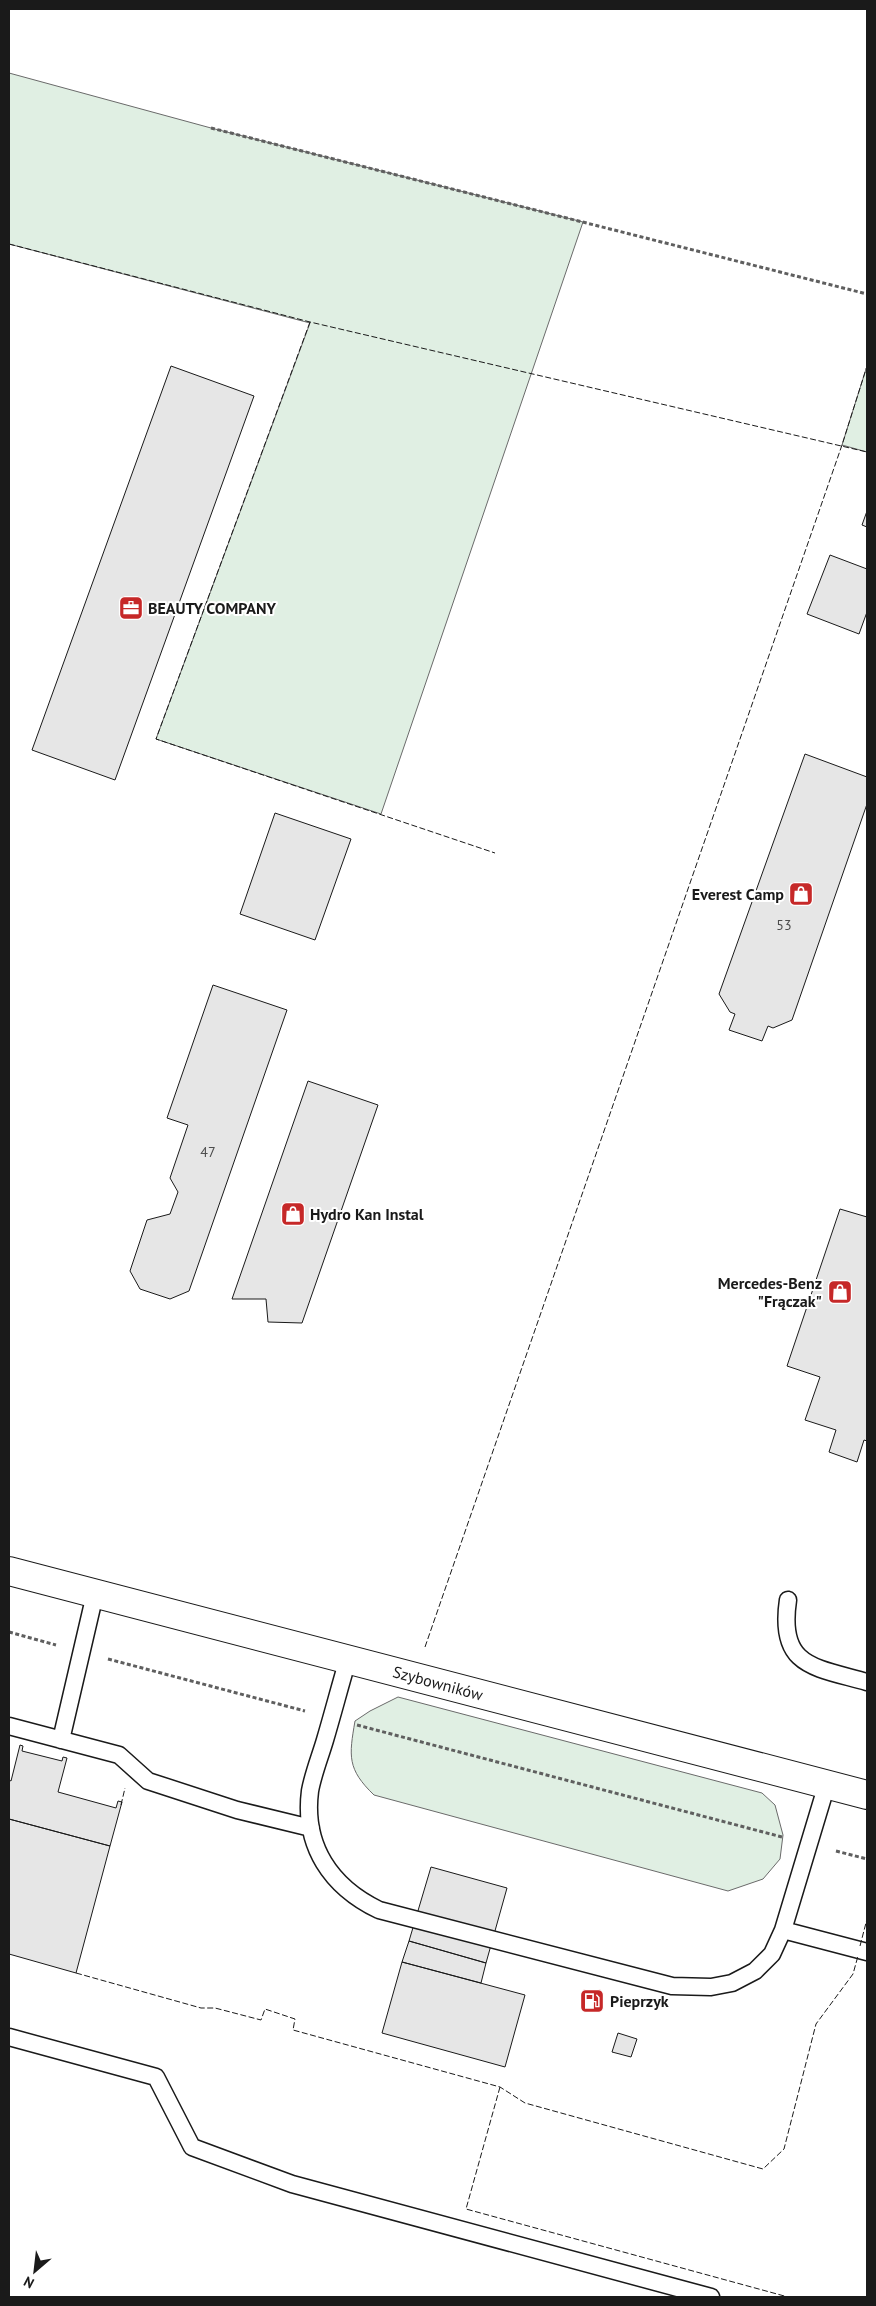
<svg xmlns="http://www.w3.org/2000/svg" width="876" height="2306" viewBox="0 0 876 2306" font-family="'PT Sans',sans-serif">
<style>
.green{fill:#e0efe3;stroke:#6a6a6a}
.building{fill:#e6e6e6;stroke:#1a1a1a}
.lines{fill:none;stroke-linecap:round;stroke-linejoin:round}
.service-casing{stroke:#1a1a1a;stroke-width:19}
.primary-casing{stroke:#1a1a1a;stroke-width:30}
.path{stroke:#5f5f5f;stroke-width:3;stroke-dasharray:4 2.5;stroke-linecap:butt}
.service{stroke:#fff;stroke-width:16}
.primary{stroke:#fff;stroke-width:28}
.fence{stroke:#1a1a1a;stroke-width:1;stroke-dasharray:6 2.5;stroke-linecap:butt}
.labels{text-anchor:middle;stroke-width:4;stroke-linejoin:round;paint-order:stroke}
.number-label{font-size:14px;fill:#4d4d4d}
.poi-label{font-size:16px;font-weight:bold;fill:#1a1a1a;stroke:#fff;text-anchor:start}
.street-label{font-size:16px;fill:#1a1a1a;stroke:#fff}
</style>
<rect width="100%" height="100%" fill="#fff"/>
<!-- green -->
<path class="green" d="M9 73 211 128 583 222 381 814 156 739 310 323 9 244Z
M867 366V452L842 445Z
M398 1697 762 1793 775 1805 783 1835 780 1859 763 1879 728 1891 374 1795C347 1769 349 1756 355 1721L370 1711Z"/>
<!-- building -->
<path class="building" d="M171 366 254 396 115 780 32 750Z
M867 511V527L862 525Z
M830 555 867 569V612L859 634 807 614Z
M805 754 867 777V804L792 1020 773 1028 768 1026 762 1041 729 1030 735 1014 730 1012 719 994Z
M275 813 351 839 315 940 240 914Z
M213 985 287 1010 189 1291 170 1299 140 1289 130 1271 147 1220 170 1214 178 1192 170 1178 188 1125 167 1118Z
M308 1081 378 1105 302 1323 268 1322 266 1299H232Z
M840 1209 867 1217V1441L864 1440 857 1462 829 1452 836 1430 805 1420 820 1377 787 1366Z
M20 1745 23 1746 22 1751 62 1761 63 1757 67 1758 58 1792 116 1808 118 1801 122 1802 110 1846 9 1819V1780L11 1781Z
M9 1819 110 1846 76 1973 9 1954Z
M431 1867 507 1888 486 1963 409 1941Z
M409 1941 486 1963 481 1983 402 1962Z
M402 1962 525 1995 505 2067 382 2033Z
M618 2033 637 2039 631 2057 612 2052Z"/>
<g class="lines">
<defs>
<path id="service" d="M788 1600C778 1667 814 1667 867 1682
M348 1659C340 1686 333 1713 325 1740 320 1757 313 1774 310 1791 303 1846 331 1887 379 1910L672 1986 711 1987 732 1983 755 1971 772 1954 783 1930 827 1784
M9 1726 119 1755 148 1781 237 1810 311 1828
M61 1740 95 1594
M783 1930 867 1952
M9 2037 156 2077 192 2147 292 2184 711 2297"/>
<path id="primary" d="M9 1571 867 1795"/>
</defs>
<!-- service casing -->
<use href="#service" class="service-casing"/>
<!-- primary casing -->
<use href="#primary" class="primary-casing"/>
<!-- path -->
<path class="path" d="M211 128 867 294
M9 1632 56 1645
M108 1659 305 1711
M357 1725 782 1837
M836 1851 867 1859"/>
<!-- service -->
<use href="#service" class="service"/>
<!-- primary -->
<use href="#primary" class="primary"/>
<!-- fence -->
<path class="fence" d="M9 244 310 322 867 452
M310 322 156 739 495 853
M425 1647 842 445 867 366
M121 1805 125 1788
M860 1946 867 1919
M76 1973 201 2008H215L261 2020 265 2009 295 2019 293 2030 500 2087 525 2103 763 2169 784 2149 816 2024 853 1974 858 1956
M500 2087 466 2209 788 2297"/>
</g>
<!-- icons -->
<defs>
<symbol id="office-square" viewBox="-11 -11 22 22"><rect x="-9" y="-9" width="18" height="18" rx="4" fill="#c62828" stroke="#fff"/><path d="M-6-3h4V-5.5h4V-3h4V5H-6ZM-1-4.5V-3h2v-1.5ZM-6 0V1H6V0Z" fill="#fff"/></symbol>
<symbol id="shop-square" viewBox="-11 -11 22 22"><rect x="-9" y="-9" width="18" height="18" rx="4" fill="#c62828" stroke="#fff"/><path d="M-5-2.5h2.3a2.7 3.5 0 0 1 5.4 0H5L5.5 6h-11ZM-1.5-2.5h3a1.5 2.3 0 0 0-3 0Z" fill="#fff"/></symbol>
<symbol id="fuel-square" viewBox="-11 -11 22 22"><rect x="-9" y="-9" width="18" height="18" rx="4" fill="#c62828" stroke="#fff"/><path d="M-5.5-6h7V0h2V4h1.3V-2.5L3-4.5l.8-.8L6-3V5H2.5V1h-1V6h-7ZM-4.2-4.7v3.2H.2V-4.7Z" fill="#fff"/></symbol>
</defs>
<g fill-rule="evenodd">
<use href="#office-square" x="117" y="594" width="28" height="28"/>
<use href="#shop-square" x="787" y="880" width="28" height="28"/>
<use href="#shop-square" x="279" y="1200" width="28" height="28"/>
<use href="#shop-square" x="826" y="1278" width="28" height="28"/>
<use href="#fuel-square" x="578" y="1987" width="28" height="28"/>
</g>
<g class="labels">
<!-- number labels -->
<g class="number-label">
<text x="784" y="930">53</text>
<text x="208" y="1157">47</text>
</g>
<!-- poi labels -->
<g class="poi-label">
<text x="148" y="614">BEAUTY COMPANY</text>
<text x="784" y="900" text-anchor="end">Everest Camp</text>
<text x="310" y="1220">Hydro Kan Instal</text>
<text x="822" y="1289" text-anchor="end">Mercedes-Benz<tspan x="822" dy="18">"Frączak"</tspan></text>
<text x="610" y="2007">Pieprzyk</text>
</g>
<!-- street labels -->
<g class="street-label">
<text transform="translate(438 1683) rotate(15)" y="6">Szybowników</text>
</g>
</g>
<!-- border -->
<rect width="876" height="2306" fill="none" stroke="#1a1a1a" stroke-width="20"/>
<!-- north arrow -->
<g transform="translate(35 2271) rotate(208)" stroke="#ffffff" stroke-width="4" paint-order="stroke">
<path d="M0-4L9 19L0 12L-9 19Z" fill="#1a1a1a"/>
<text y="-8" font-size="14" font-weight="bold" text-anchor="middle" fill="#1a1a1a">N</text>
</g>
</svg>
